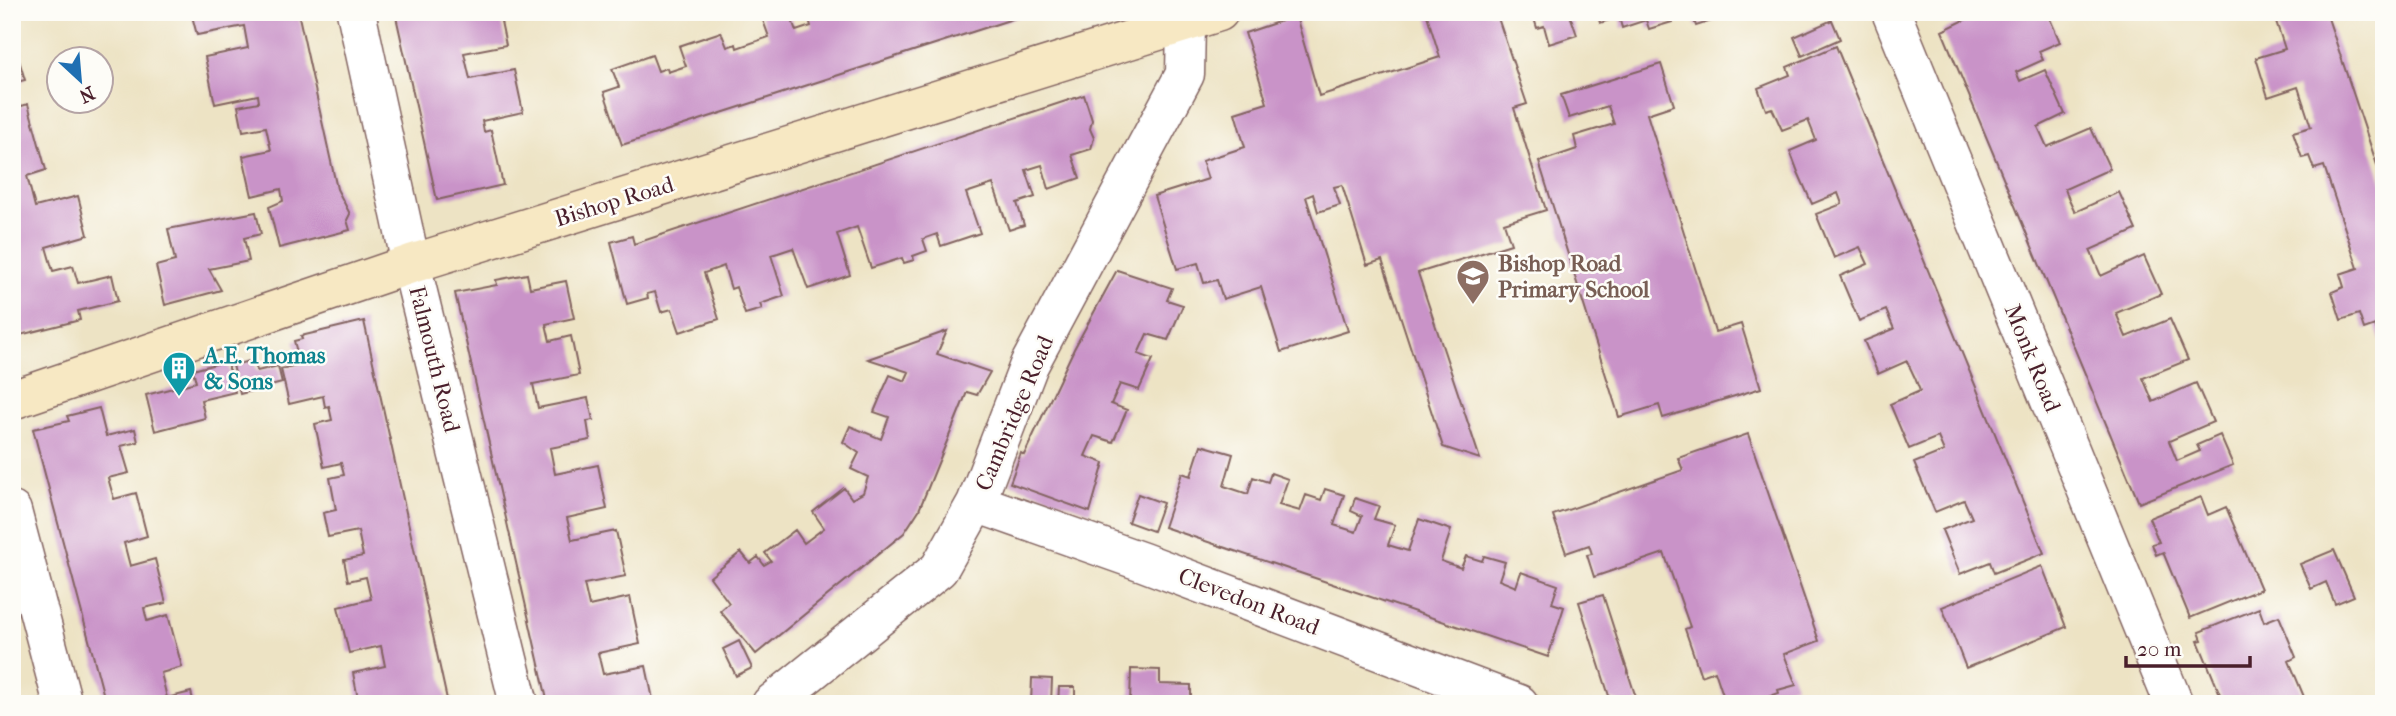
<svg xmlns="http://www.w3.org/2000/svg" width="2396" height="716" viewBox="0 0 2396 716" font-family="'IM FELL French Canon',serif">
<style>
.building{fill:#c993c8}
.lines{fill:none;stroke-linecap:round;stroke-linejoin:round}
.street-casing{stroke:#836461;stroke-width:41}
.secondary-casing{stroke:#836461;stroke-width:41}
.street{stroke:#fff;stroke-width:38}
.secondary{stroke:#f7e8c3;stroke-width:38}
.labels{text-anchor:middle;stroke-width:5;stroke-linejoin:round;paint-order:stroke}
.street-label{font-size:23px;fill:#4a1f2b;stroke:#fdfcf7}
.education-label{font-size:23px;font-weight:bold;fill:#785e54;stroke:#fdfcf7;text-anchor:start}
.culture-label{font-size:23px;font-weight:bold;fill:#0d838f;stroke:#fdfcf7;text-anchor:start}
</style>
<rect width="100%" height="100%" fill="#fdfcf7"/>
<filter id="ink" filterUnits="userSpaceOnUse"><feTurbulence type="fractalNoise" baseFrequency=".0143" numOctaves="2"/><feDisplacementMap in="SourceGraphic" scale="14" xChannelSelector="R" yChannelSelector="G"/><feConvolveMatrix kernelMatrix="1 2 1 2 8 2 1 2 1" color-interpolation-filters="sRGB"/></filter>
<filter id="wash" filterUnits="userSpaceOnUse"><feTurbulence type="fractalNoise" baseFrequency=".00686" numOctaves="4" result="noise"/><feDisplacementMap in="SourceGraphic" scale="28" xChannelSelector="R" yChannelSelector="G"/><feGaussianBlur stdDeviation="1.57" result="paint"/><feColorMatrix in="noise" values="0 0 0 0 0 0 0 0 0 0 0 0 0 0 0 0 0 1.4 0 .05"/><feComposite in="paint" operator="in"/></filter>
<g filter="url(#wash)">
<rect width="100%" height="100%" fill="#ede3c4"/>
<g id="blocks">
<!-- building -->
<path class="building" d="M191 12H298L337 189 350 214 347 220 350 230 279 248 269 207 283 201 281 189 252 196 243 156 271 150 266 127 243 131 238 106 259 102 258 95 215 104 205 57 248 48 244 26 197 35Z
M395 12H499L506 45 464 53 470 79 514 70 523 112 482 121 484 132 491 130 503 185 437 200Z
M760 12H789L796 31 811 26 807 12 1031 13 622 145 604 92 619 87 612 69 652 55 658 71 667 68 668 72 686 66 679 46 721 32 727 47 736 44 737 48 769 37Z
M1426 12H1496L1527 104 1514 108 1546 210 1504 223 1511 244 1418 273 1480 459 1443 447 1382 260 1367 265 1342 185 1334 187 1340 205 1318 212 1313 194 1306 197 1348 331 1281 352 1261 287 1223 299 1217 280 1204 283 1198 263 1177 269 1154 196 1208 179 1202 161 1245 147 1235 113 1267 103 1245 33 1296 16 1319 96 1440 57Z
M1532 12H1569L1577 35 1549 44 1544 26 1537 28Z
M1597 12H1669L1672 22 1649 29 1646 20 1622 28 1619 17 1600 23Z
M1691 12H1736V13L1696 26Z
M1981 12H2047L2060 42 2039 51 2043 60 2016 72 2020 81 2045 70 2065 114 2038 127 2047 147 2091 128 2110 169 2065 189 2068 197 2075 212 2119 192 2136 230 2090 250 2101 276 2144 256 2161 294 2116 313 2126 337 2170 319 2188 360 2143 378 2153 402 2196 383 2213 422 2169 441 2177 461 2200 451 2197 445 2220 435 2233 465 2139 503 1942 31Z
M2273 12H2326L2384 186V351L2375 325 2364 329 2359 314 2341 320 2332 292 2344 287 2340 274 2358 268 2324 166 2314 169 2309 156 2302 158 2293 132 2311 127 2298 87 2268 97 2256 58 2285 49Z
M1832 20 1840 39 1802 56 1794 37Z
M12 37 25 80 12 83Z
M1836 46 2044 553 1994 573 1990 562 1960 574 1942 530 1972 518 1964 500 1935 512 1914 463 1944 451 1938 437 1909 449 1890 404 1920 391 1915 378 1907 361 1878 374 1864 341 1894 329 1886 310 1859 321 1840 276 1868 264 1860 247 1834 258 1816 214 1842 204 1838 193 1812 204 1798 172 1790 151 1816 140 1808 120 1782 130 1772 108 1766 110 1758 88 1790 75 1787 67Z
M1661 64 1674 105 1647 114 1715 332 1741 324 1761 388 1663 418 1659 405 1619 417 1539 162 1577 149 1574 136 1614 124 1608 106 1569 118 1561 95Z
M1084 95 1092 120 1090 129 1094 138 1091 149 1072 155 1080 178 1049 189 1042 165 1026 170 1035 197 1017 203 1024 225 1009 230 993 184 966 193 980 233 941 246 937 234 923 239 927 251 913 256 914 260 904 263 902 258 871 268 857 227 837 234 850 275 808 289 793 248 778 253 771 255 784 296 760 304 762 309 745 314 736 287 731 289 724 266 704 273 719 319 680 332 672 309 661 312 655 292 647 294 648 298 627 304 611 242 632 236 634 244Z
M28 104 46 170 27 176 35 207 78 196 88 235 46 247 53 271 73 266 78 283 112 275 118 301 78 311 80 320 12 337V109Z
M256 212 261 234 244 238 249 261 209 269 221 290 165 305 156 266 175 261 168 229Z
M1117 270 1172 288 1167 300 1183 305 1168 340 1147 334 1138 354 1153 359 1139 390 1120 384 1111 404 1127 410 1113 442 1094 436 1085 456 1104 463 1090 512 1010 483 1021 453 1024 455 1074 349Z
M527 274 530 288 566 281 574 318 546 324 550 341 571 336 579 375 533 384 538 408 588 398 593 420 587 421 590 440 550 448 555 474 598 465 607 509 567 518 572 540 616 531 626 576 584 584 589 606 630 597 640 644 598 653 603 674 646 666 654 704H548L455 293 497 285 496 280Z
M364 321 380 394 448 704H359L353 673 385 666 381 646 349 653 338 607 371 599 366 577 348 581 344 560 363 556 358 531 328 537 323 513 336 510 330 478 344 475 341 463 324 467 315 424 332 420 329 406 325 407 323 396 289 404 284 382 281 369 300 364 294 341 302 339 301 336Z
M947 331 937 354 990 372 977 395 967 392 919 510 904 533 756 654 720 611 729 603 710 577 741 552 750 563 758 557 764 565 771 561 765 553 795 530 804 543 824 528 813 512 844 488 852 499 863 493 868 477 851 469 859 453 843 442 850 426 881 439 889 417 874 412 882 393 890 375 905 381 909 372 868 359Z
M254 360 257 371 278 366 282 383 240 394 233 365Z
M227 361 235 392 201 400 205 418 155 431 146 395 196 382 193 370Z
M99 408 106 436 135 429 138 442 121 446 129 473 108 478 114 499 136 493 147 536 124 543 130 566 155 559 166 603 144 608 147 621 168 615 182 667 161 673 167 698 191 692 194 704H106L33 429 69 421 67 416Z
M1748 434 1819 641 1784 654 1796 685 1778 690 1779 693 1747 704H1726L1715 671 1701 676 1685 629 1690 627 1664 553 1594 577 1587 555 1592 554 1589 545 1566 553 1553 515 1683 470 1678 458Z
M1201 445 1233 454 1224 486 1248 494 1253 477 1268 482 1271 473 1288 479 1279 505 1300 511 1306 495 1321 500 1325 489 1344 495 1334 525 1356 532 1362 516 1351 511 1355 498 1379 506 1374 519 1395 525 1388 545 1408 551 1419 519 1451 530 1441 561 1461 568 1466 556 1482 561 1484 556 1505 562 1499 580 1516 587 1521 572 1558 585 1552 603 1564 607 1548 657 1164 527 1182 473 1191 476Z
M1138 494 1163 503 1153 531 1128 522Z
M2201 497 2208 515 2226 507 2261 589 2190 618 2163 552 2156 555 2152 544 2159 542 2149 518Z
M2334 550 2354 596 2335 604 2326 582 2311 589 2300 564Z
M2042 566 2066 627 1966 668 1942 607Z
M1603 595 1638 704H1625L1610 699 1579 602Z
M2259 608 2264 622 2279 616 2296 657 2289 661 2307 704H2224L2198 641 2202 640 2199 632Z
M739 641 752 668 736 676 723 649Z
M1131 669 1160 670V684L1191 685V704H1130Z
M1032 678 1052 679 1051 704H1031Z
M1059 687H1075V704H1058Z"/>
</g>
</g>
<g filter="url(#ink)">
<use href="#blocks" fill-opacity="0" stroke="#836461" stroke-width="2"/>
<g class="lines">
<defs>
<path id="street" d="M356 12 411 264 519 704
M1891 12 2174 704
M976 503 1143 562 1519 704
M12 511 63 704
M771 704 939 569 976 503 1029 365 1185 74 1186 23"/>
<path id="secondary" d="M12 400 411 264 1219 12"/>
</defs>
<!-- street casing -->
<use href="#street" class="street-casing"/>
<!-- secondary casing -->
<use href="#secondary" class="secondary-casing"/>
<!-- street -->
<use href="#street" class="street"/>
<!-- secondary -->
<use href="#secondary" class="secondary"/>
</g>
</g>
<!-- icons -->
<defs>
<symbol id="school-pin" viewBox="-11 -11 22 30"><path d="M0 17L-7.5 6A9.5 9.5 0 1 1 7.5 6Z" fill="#8d6e63" stroke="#fdfcf7"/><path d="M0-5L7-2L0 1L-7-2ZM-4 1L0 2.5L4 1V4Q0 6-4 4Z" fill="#fff"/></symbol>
<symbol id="building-pin" viewBox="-11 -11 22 30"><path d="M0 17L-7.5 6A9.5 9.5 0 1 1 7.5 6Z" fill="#0f9aa8" stroke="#fdfcf7"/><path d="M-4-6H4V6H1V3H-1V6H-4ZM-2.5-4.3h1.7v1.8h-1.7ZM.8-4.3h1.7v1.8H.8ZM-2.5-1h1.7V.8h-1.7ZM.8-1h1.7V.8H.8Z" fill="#fff"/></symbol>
</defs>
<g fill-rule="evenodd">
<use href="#school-pin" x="1454" y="257" width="38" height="52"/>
<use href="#building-pin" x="160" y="349" width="38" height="52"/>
</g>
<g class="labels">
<!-- street labels -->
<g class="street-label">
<text transform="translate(614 201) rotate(-17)" y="8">Bishop Road</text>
<text transform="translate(2033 358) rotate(68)" y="8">Monk Road</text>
<text transform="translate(435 359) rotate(76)" y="8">Falmouth Road</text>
<text transform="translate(1014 413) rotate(-67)" y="8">Cambridge Road</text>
<text transform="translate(1249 601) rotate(21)" y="8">Clevedon Road</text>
</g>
<!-- education labels -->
<g class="education-label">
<text x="1498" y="271">Bishop Road<tspan x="1498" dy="26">Primary School</tspan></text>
</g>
<!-- culture labels -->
<g class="culture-label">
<text x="204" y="363">A.E. Thomas<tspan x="204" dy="26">&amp; Sons</tspan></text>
</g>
</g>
<!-- margin -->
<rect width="2396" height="716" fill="none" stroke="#fdfcf7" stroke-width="42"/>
<!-- north arrow -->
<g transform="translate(80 80) rotate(154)"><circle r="33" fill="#fdfcf7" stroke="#b5a4a5" stroke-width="2"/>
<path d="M0-5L12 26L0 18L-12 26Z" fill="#1f6fb2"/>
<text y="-10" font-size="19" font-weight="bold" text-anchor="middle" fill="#4a1f2b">N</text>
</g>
<!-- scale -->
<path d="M2126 656v10h124v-10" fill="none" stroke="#4a1f2b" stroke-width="3.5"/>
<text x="2137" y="656" font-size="21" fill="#4a1f2b" stroke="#fdfcf7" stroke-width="5" paint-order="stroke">20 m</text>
</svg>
